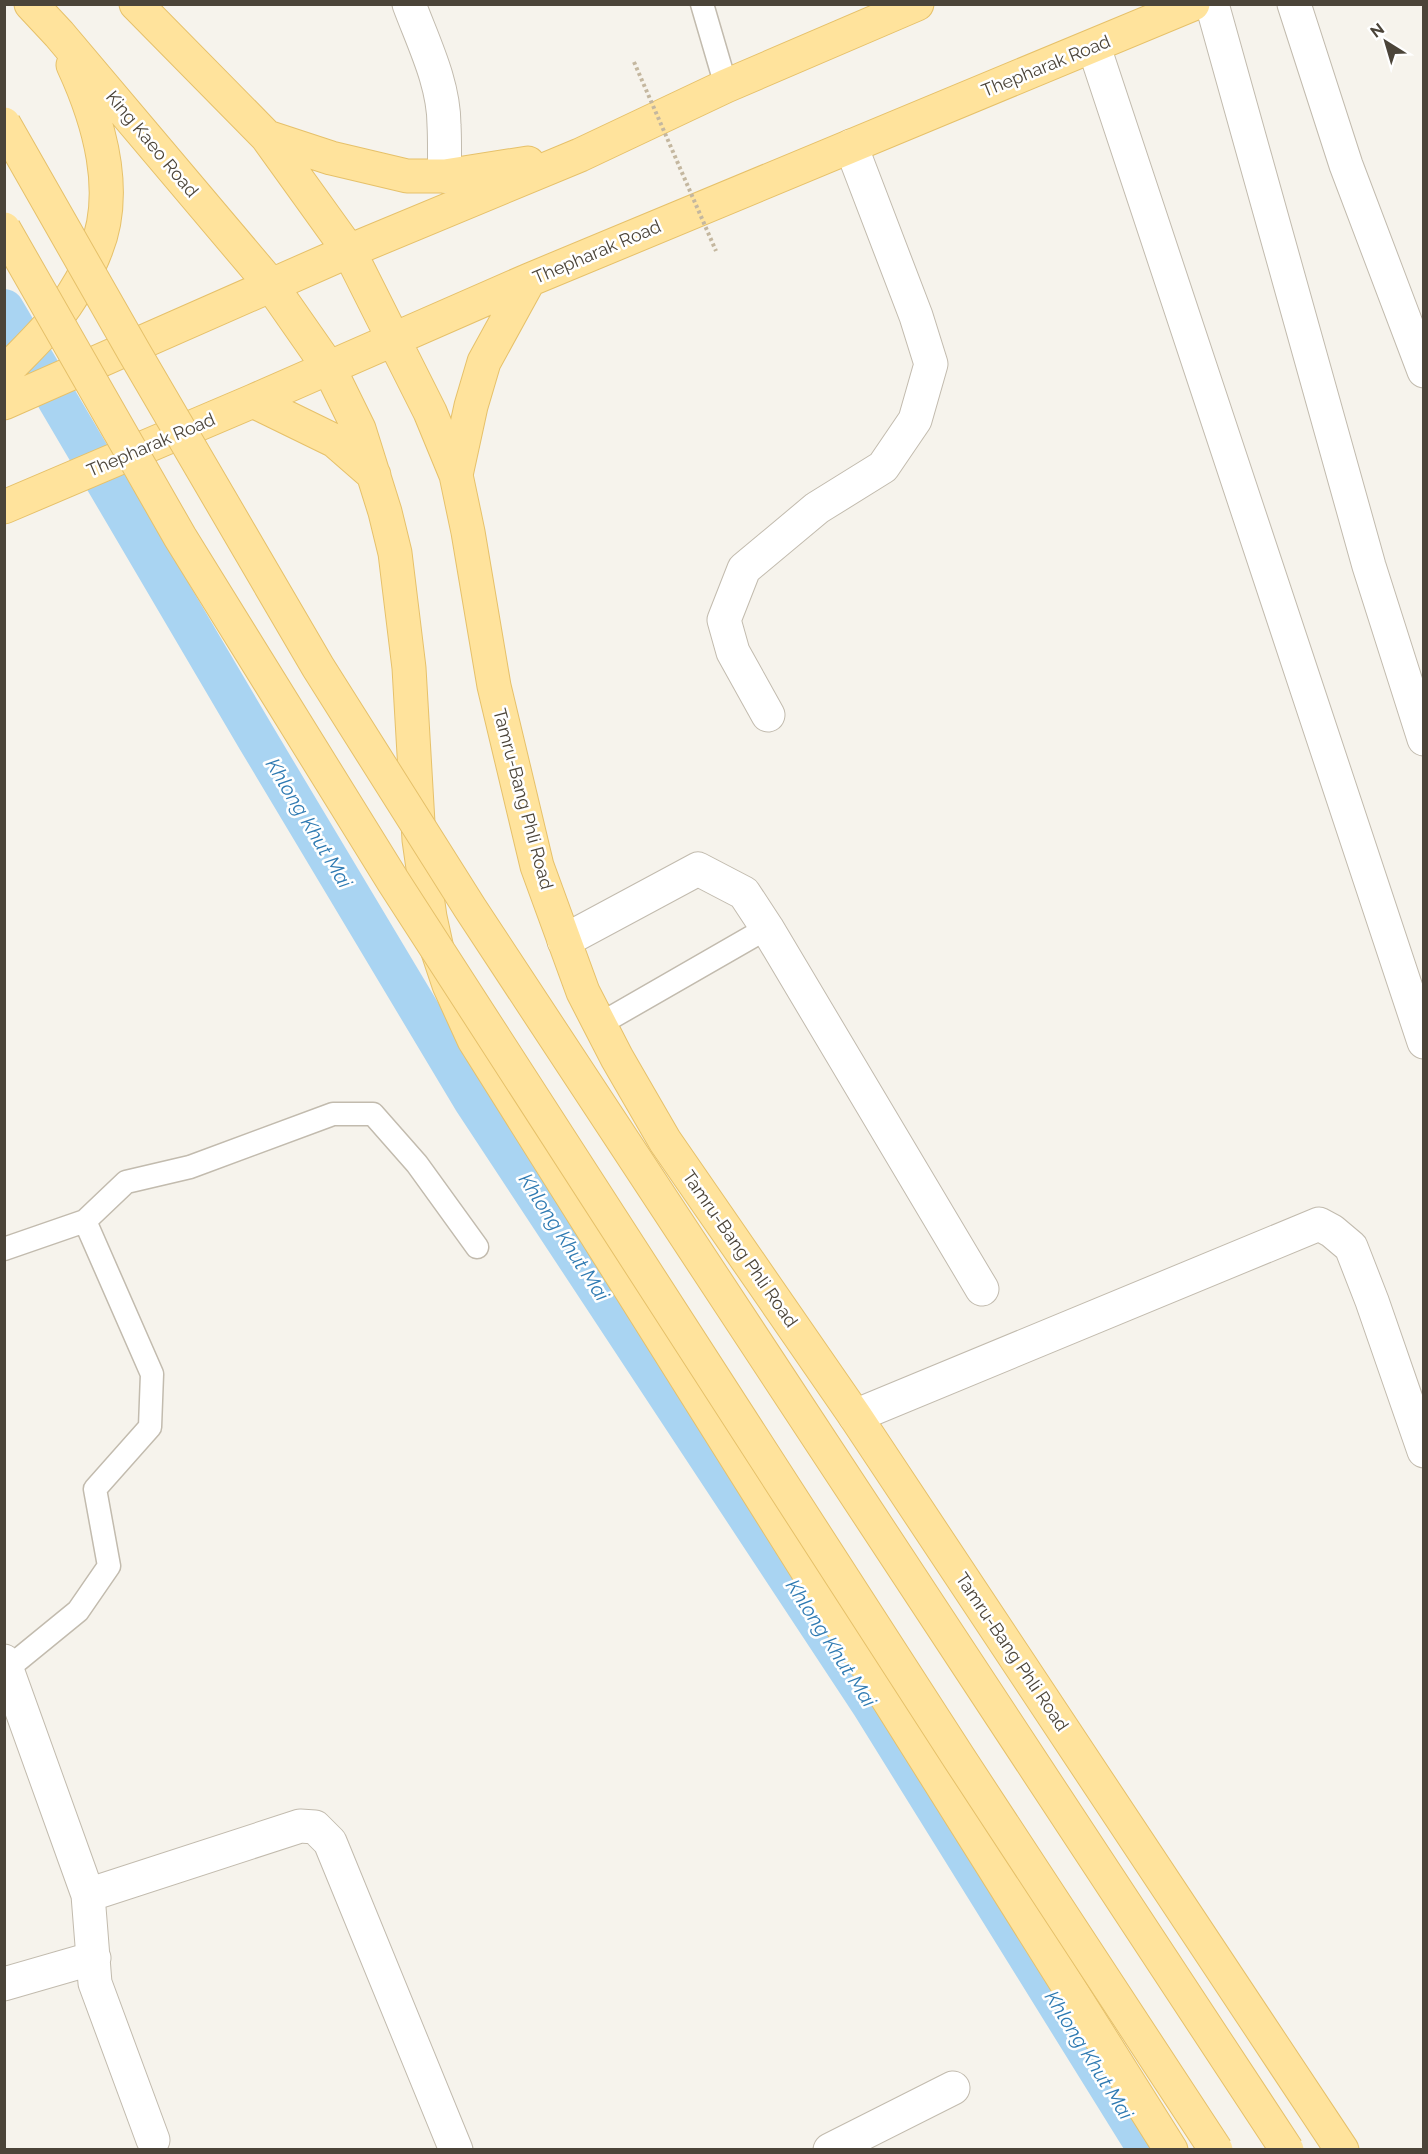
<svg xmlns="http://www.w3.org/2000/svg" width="1428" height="2154" viewBox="0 0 1428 2154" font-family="Raleway,sans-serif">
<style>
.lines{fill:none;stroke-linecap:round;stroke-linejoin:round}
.canal{stroke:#a9d4f2;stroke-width:40}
.lane-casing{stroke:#c2bbae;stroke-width:25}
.street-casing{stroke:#c2bbae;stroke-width:35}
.primary-casing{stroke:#e6c16a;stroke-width:35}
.lane{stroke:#fff;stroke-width:22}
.street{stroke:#fff;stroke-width:33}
.primary{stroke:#ffe39c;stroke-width:33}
.primary-bridge-casing{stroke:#e6c16a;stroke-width:35;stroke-linecap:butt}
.path-bridge{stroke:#c4b79f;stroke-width:4;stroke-dasharray:3 3;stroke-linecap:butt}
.primary-bridge{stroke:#ffe39c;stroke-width:33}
.labels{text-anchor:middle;stroke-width:5;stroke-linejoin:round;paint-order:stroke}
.street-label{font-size:18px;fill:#4b4439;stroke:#fff}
.water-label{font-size:20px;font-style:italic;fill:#2e7ab2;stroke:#fff}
</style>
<rect width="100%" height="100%" fill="#f6f3ec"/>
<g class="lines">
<!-- canal -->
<path class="canal" d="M4 309 257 739 473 1100 871 1704 1148 2150"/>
<defs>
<path id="lane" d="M702 4 726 86
M600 1024 767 928
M4 1249 85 1221 126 1182 190 1167 333 1114H373L417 1164 477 1247
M7 1669 78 1611 109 1566 95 1489 150 1427 152 1374 85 1221"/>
<path id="street" d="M409 4C423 42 444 83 444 125 445 142 444 159 445 176
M1212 4 1369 566 1424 739
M1294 4 1346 165 1424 371
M1094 47 1424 1042
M768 715 733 652 724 620 744 569 817 508 883 467 915 420 931 364 916 316 851 146
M564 941 698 869 744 893 767 928 982 1289
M855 1416 1319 1224 1332 1231 1351 1247 1372 1301 1424 1451
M4 1661 88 1895 300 1826 315 1827 330 1842 456 2150
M88 1895 95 1983 153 2140
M4 1984 94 1958
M830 2150 953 2088"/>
<path id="primary" d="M31 4 59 34 271 285 329 368 359 429 385 512 395 553 409 668 419 840 430 917 437 949 449 985 474 1040 1171 2150
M136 4 267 137 349 251 430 412 456 475 468 532 494 686 537 866 583 992 617 1058 665 1141 855 1416 1342 2150
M267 137 331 158 407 176H445L528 163
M4 373C24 352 50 328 66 305 76 290 89 268 95 252 120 193 99 121 73 65
M253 401 335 441 374 475
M4 403 349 251 580 155 726 86 917 4
M456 475 471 406 484 362 529 280
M4 507 253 401 529 280 1193 4"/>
</defs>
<!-- lane casing -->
<use href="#lane" class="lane-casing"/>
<!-- street casing -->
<use href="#street" class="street-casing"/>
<!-- primary casing -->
<use href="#primary" class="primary-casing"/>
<!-- lane -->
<use href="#lane" class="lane"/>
<!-- street -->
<use href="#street" class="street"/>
<!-- primary -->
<use href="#primary" class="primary"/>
<defs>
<path id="primary-bridge" d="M4 124 134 352 318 667 470 908 1287 2150
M4 229 180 537 393 881 959 1758 1216 2150"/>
</defs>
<!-- primary-bridge casing -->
<use href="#primary-bridge" class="primary-bridge-casing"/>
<!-- path-bridge -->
<path class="path-bridge" d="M634 62 716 251"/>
<!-- primary-bridge -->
<use href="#primary-bridge" class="primary-bridge"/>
</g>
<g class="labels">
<!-- street labels -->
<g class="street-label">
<text transform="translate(1046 66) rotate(-22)" y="6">Thepharak Road</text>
<text transform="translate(152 144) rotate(50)" y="6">King Kaeo Road</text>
<text transform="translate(597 252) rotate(-23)" y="6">Thepharak Road</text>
<text transform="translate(151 445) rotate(-23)" y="6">Thepharak Road</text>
<text transform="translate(523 799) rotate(75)" y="6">Tamru-Bang Phli Road</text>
<text transform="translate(740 1249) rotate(55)" y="6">Tamru-Bang Phli Road</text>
<text transform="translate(1012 1652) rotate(56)" y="6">Tamru-Bang Phli Road</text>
</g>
<!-- water labels -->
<g class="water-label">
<text transform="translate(309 823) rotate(59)" y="7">Khlong Khut Mai</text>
<text transform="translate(564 1237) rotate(57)" y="7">Khlong Khut Mai</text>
<text transform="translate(831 1643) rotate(57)" y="7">Khlong Khut Mai</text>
<text transform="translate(1089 2055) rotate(58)" y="7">Khlong Khut Mai</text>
</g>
</g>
<!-- border -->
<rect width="1428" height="2154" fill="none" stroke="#4b4439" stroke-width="12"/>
<!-- north arrow -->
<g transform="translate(1386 42) rotate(323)" stroke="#ffffff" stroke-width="4.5" paint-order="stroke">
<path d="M0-4.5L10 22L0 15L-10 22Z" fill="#4b4439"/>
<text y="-9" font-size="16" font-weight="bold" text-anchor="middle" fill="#4b4439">N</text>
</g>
</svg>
